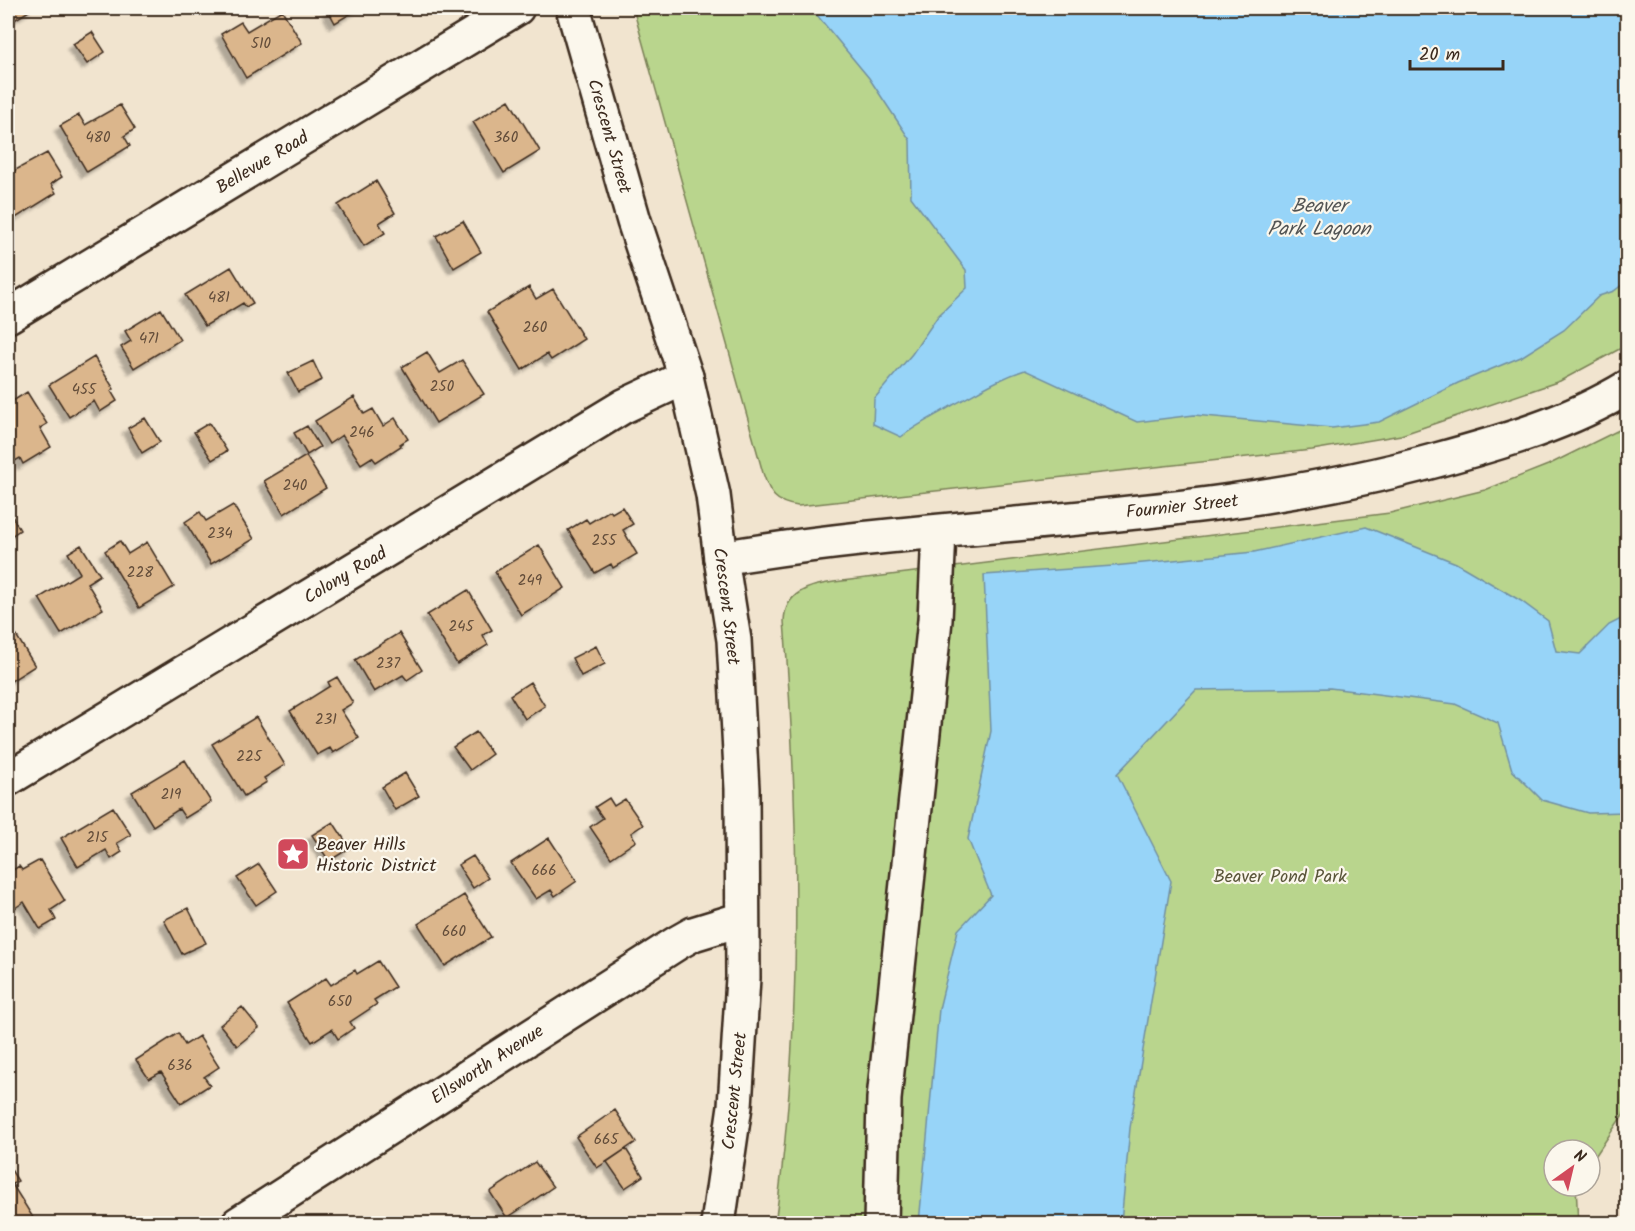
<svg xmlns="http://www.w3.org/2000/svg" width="1635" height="1231" viewBox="0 0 1635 1231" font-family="Kalam,sans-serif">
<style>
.green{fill:#b9d58d;stroke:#7a8056;stroke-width:1.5}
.water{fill:#97d4f8;stroke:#7290a1;stroke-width:1.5}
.building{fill:#dbb68c;stroke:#3b2a1e;stroke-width:1.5;filter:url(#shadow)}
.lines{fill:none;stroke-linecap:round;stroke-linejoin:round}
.minor-casing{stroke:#3b2a1e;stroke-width:38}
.major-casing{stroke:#3b2a1e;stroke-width:38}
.minor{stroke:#fbf7ec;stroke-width:33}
.major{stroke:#fbf7ec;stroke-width:33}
.labels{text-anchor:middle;stroke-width:4.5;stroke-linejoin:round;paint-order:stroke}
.number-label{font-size:15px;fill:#634d3a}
.street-label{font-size:18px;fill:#3b2a1e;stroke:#fbf7ec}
.poi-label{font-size:18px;fill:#3b2a1e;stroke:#fbf7ec;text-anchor:start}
.park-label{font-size:18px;fill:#5a553a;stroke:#fbf7ec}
.water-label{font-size:20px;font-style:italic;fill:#525454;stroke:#fbf7ec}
</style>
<defs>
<filter id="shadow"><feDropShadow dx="-5.5" dy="5.5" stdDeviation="1.5" flood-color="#0004"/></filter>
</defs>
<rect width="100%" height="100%" fill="#f1e4cf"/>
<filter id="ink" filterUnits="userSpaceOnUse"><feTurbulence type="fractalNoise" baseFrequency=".0167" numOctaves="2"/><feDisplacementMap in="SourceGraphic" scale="12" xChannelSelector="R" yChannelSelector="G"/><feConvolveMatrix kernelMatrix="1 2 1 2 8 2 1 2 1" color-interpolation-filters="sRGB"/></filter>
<g filter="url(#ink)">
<!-- green -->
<path class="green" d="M633 8H1627V345L1560 381 1401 435 1312 450 798 506C775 503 770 494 763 473Z
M1627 426V1113H1624L1590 1164V1150H1554V1186H1576L1578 1223 775 1224C803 1025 800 820 784 621 785 592 810 585 834 582L1390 513 1485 490 1548 465Z"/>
<!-- water -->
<path class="water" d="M811 8H1627V281L1614 291 1599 296 1564 330 1521 357 1458 383 1379 422 1332 428 1194 415 1137 422 1025 370C995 380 980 391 953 405 935 416 918 424 901 437L873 424 874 399 912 354 938 316 967 288 966 270 911 197 910 140 869 78Z
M1366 527 1456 563 1521 601 1548 621 1556 651 1580 654 1609 625 1627 616V812L1588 813 1542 800 1512 770 1498 723 1455 704 1330 688 1196 690 1117 774 1171 881 1130 1128 1121 1223H919L939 1009 958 930 991 895 968 839 991 731 984 575 1113 566 1254 552Z"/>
<!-- building -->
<path class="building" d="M8 8H34L8 24Z
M331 8H360L335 23 328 10Z
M282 10 302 43 246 78 221 34 241 22 247 31Z
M92 32 105 52 87 64 73 44Z
M509 100 540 151 504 173 473 122Z
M120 105 135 129 124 136 130 146 87 172 60 126 79 115 85 125Z
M47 153 62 177 51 184 56 193 14 219 8 208V165L12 172Z
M376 181 395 213 379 223 385 233 364 246 338 205Z
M463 221 481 252 454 268 436 236Z
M231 267 253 303 246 307 243 303 205 326 185 295Z
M529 287 536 299 553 289 584 339 551 360 547 354 522 370 487 312Z
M161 309 180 340 134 368 121 347 131 341 125 331Z
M427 352 440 373 462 360 484 394 436 423 402 367Z
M94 357 114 389 111 391 117 401 100 412 94 401 69 417 49 385Z
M313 361 322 380 298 392 288 373Z
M27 392 47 424 40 428 51 447 23 464 20 458 8 465V404Z
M354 397 364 414 373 409 383 426 395 418 408 439 400 444 401 446 376 462 372 457 361 464 342 435 329 444 315 421Z
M145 418 160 442 142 453 128 428Z
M209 423 227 451 212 460 194 432Z
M307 426 320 447 307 455 294 433Z
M306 456 326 488 284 514 264 481Z
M233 505 254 539 211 564 185 522 200 512 206 521Z
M622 507 633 524 623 530 637 554 613 568 611 564 595 573 568 530 586 519 589 523 610 510 612 513Z
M8 509 20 530 8 538Z
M120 541 128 554 147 542 174 587 139 608 105 551Z
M81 545 100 575 87 583 103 609 61 634 39 598 80 573 68 553Z
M539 545 565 588 521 615 495 572Z
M468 590 492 630 483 635 488 645 457 664 427 615Z
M10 625 35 666 8 683V627Z
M399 633 422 670 407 680 403 675 374 692 355 660Z
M596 646 605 664 581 676 572 658Z
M337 677 353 703 341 710 359 738 333 753 330 748 317 755 290 711 330 686 328 682Z
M530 682 545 706 525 719 510 695Z
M256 717 285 765 264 778 267 782 244 796 212 744Z
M476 732 492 754 470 770 453 747Z
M185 760 211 802 185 818 179 809 153 826 132 792Z
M405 773 419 796 395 810 382 787Z
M609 798 614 806 625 799 643 825 631 833 636 841 611 858 590 827 603 818 595 807Z
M113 807 131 835 117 843 122 852 111 859 106 850 78 867 61 838Z
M333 822 350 848 329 861 312 835Z
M549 838 577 881 555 896 551 890 536 899 511 863Z
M473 856 488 878 473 888 458 865Z
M40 860 65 901 51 910 56 920 40 929 24 902 12 910 8 903V882L11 880 8 873 19 866 22 870Z
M259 864 277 891 256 905 237 878Z
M464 895 491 937 445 966 418 924Z
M188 908 206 943 182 954 164 920Z
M378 961 395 987 374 1000 377 1004 350 1022 354 1028 338 1039 332 1029 312 1042 287 1003 326 978 331 985 355 970 357 974Z
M242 1007 259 1028 237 1046 220 1025Z
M178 1033 185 1045 199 1036 219 1067 204 1077 210 1085 181 1103 161 1072 149 1079 136 1060Z
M615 1110 636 1142 597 1168 576 1137Z
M626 1149 643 1176 625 1188 607 1162Z
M535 1162 553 1187 507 1218 490 1192Z
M8 1165 18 1181 12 1184 37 1224H8Z"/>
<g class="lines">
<defs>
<path id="minor" d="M8 316 517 8
M8 779 624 406 686 377
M238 1224 677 943 693 934 742 919
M718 1224 735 1106 743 978 742 789 734 640 721 558C958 518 1204 524 1437 460 1503 442 1569 423 1628 387
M881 1224 884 1099 935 620 939 532"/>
<path id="major" d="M573 8 634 221 686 377 713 495 721 558"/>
</defs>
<!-- minor casing -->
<use href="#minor" class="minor-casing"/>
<!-- major casing -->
<use href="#major" class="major-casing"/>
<!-- minor -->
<use href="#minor" class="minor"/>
<!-- major -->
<use href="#major" class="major"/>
</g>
</g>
<!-- icons -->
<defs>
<symbol id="sight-square" viewBox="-11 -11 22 22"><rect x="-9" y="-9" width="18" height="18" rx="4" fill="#d1495b" stroke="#fbf7ec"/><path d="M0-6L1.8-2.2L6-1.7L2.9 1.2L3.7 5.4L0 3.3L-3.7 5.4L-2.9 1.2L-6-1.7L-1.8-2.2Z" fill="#fff"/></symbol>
</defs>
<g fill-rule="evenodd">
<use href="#sight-square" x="274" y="835" width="38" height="38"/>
</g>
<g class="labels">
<!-- number labels -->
<g class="number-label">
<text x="261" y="48">510</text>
<text x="98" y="142">480</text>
<text x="506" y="142">360</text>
<text x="219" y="302">481</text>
<text x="535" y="332">260</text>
<text x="149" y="343">471</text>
<text x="442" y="391">250</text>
<text x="84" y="394">455</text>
<text x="362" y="437">246</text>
<text x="295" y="490">240</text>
<text x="220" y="538">234</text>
<text x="604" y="545">255</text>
<text x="140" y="577">228</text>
<text x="530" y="585">249</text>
<text x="461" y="631">245</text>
<text x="388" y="668">237</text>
<text x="326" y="724">231</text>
<text x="249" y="761">225</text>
<text x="171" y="799">219</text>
<text x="97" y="842">215</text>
<text x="544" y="875">666</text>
<text x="454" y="936">660</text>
<text x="340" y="1006">650</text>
<text x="180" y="1070">636</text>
<text x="606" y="1144">665</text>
</g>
<!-- street labels -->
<g class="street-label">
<text transform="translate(610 136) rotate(74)" y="6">Crescent Street</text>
<text transform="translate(262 162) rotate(-31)" y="6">Bellevue Road</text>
<text transform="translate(1182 506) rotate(-6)" y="6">Fournier Street</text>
<text transform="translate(345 575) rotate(-31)" y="6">Colony Road</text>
<text transform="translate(727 606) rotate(83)" y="6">Crescent Street</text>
<text transform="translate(487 1064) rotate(-33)" y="6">Ellsworth Avenue</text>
<text transform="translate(734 1091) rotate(-84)" y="6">Crescent Street</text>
</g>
<!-- poi labels -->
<g class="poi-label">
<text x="316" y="850">Beaver Hills<tspan x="316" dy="21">Historic District</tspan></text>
</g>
<!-- park labels -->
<g class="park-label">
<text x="1280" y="882">Beaver Pond Park</text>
</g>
<!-- water labels -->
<g class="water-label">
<text x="1319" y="212">Beaver<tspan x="1319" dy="23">Park Lagoon</tspan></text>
</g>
</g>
<!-- margin -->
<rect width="1635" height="1231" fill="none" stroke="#fbf7ec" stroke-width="30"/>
<rect x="15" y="15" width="1605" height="1201" fill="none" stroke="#3b2a1e" stroke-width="2" filter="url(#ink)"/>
<!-- north arrow -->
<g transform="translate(1572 1168) rotate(34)"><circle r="28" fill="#fbf7ec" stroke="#aea59a" stroke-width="1.5"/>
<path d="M0-4.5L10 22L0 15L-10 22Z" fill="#d1495b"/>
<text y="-9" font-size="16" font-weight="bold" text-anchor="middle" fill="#3b2a1e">N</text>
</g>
<!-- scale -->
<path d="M1410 60v9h93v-9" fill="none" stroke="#3b2a1e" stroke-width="3"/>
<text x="1419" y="60" font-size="18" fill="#3b2a1e" stroke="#fbf7ec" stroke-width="4.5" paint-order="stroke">20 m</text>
</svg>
